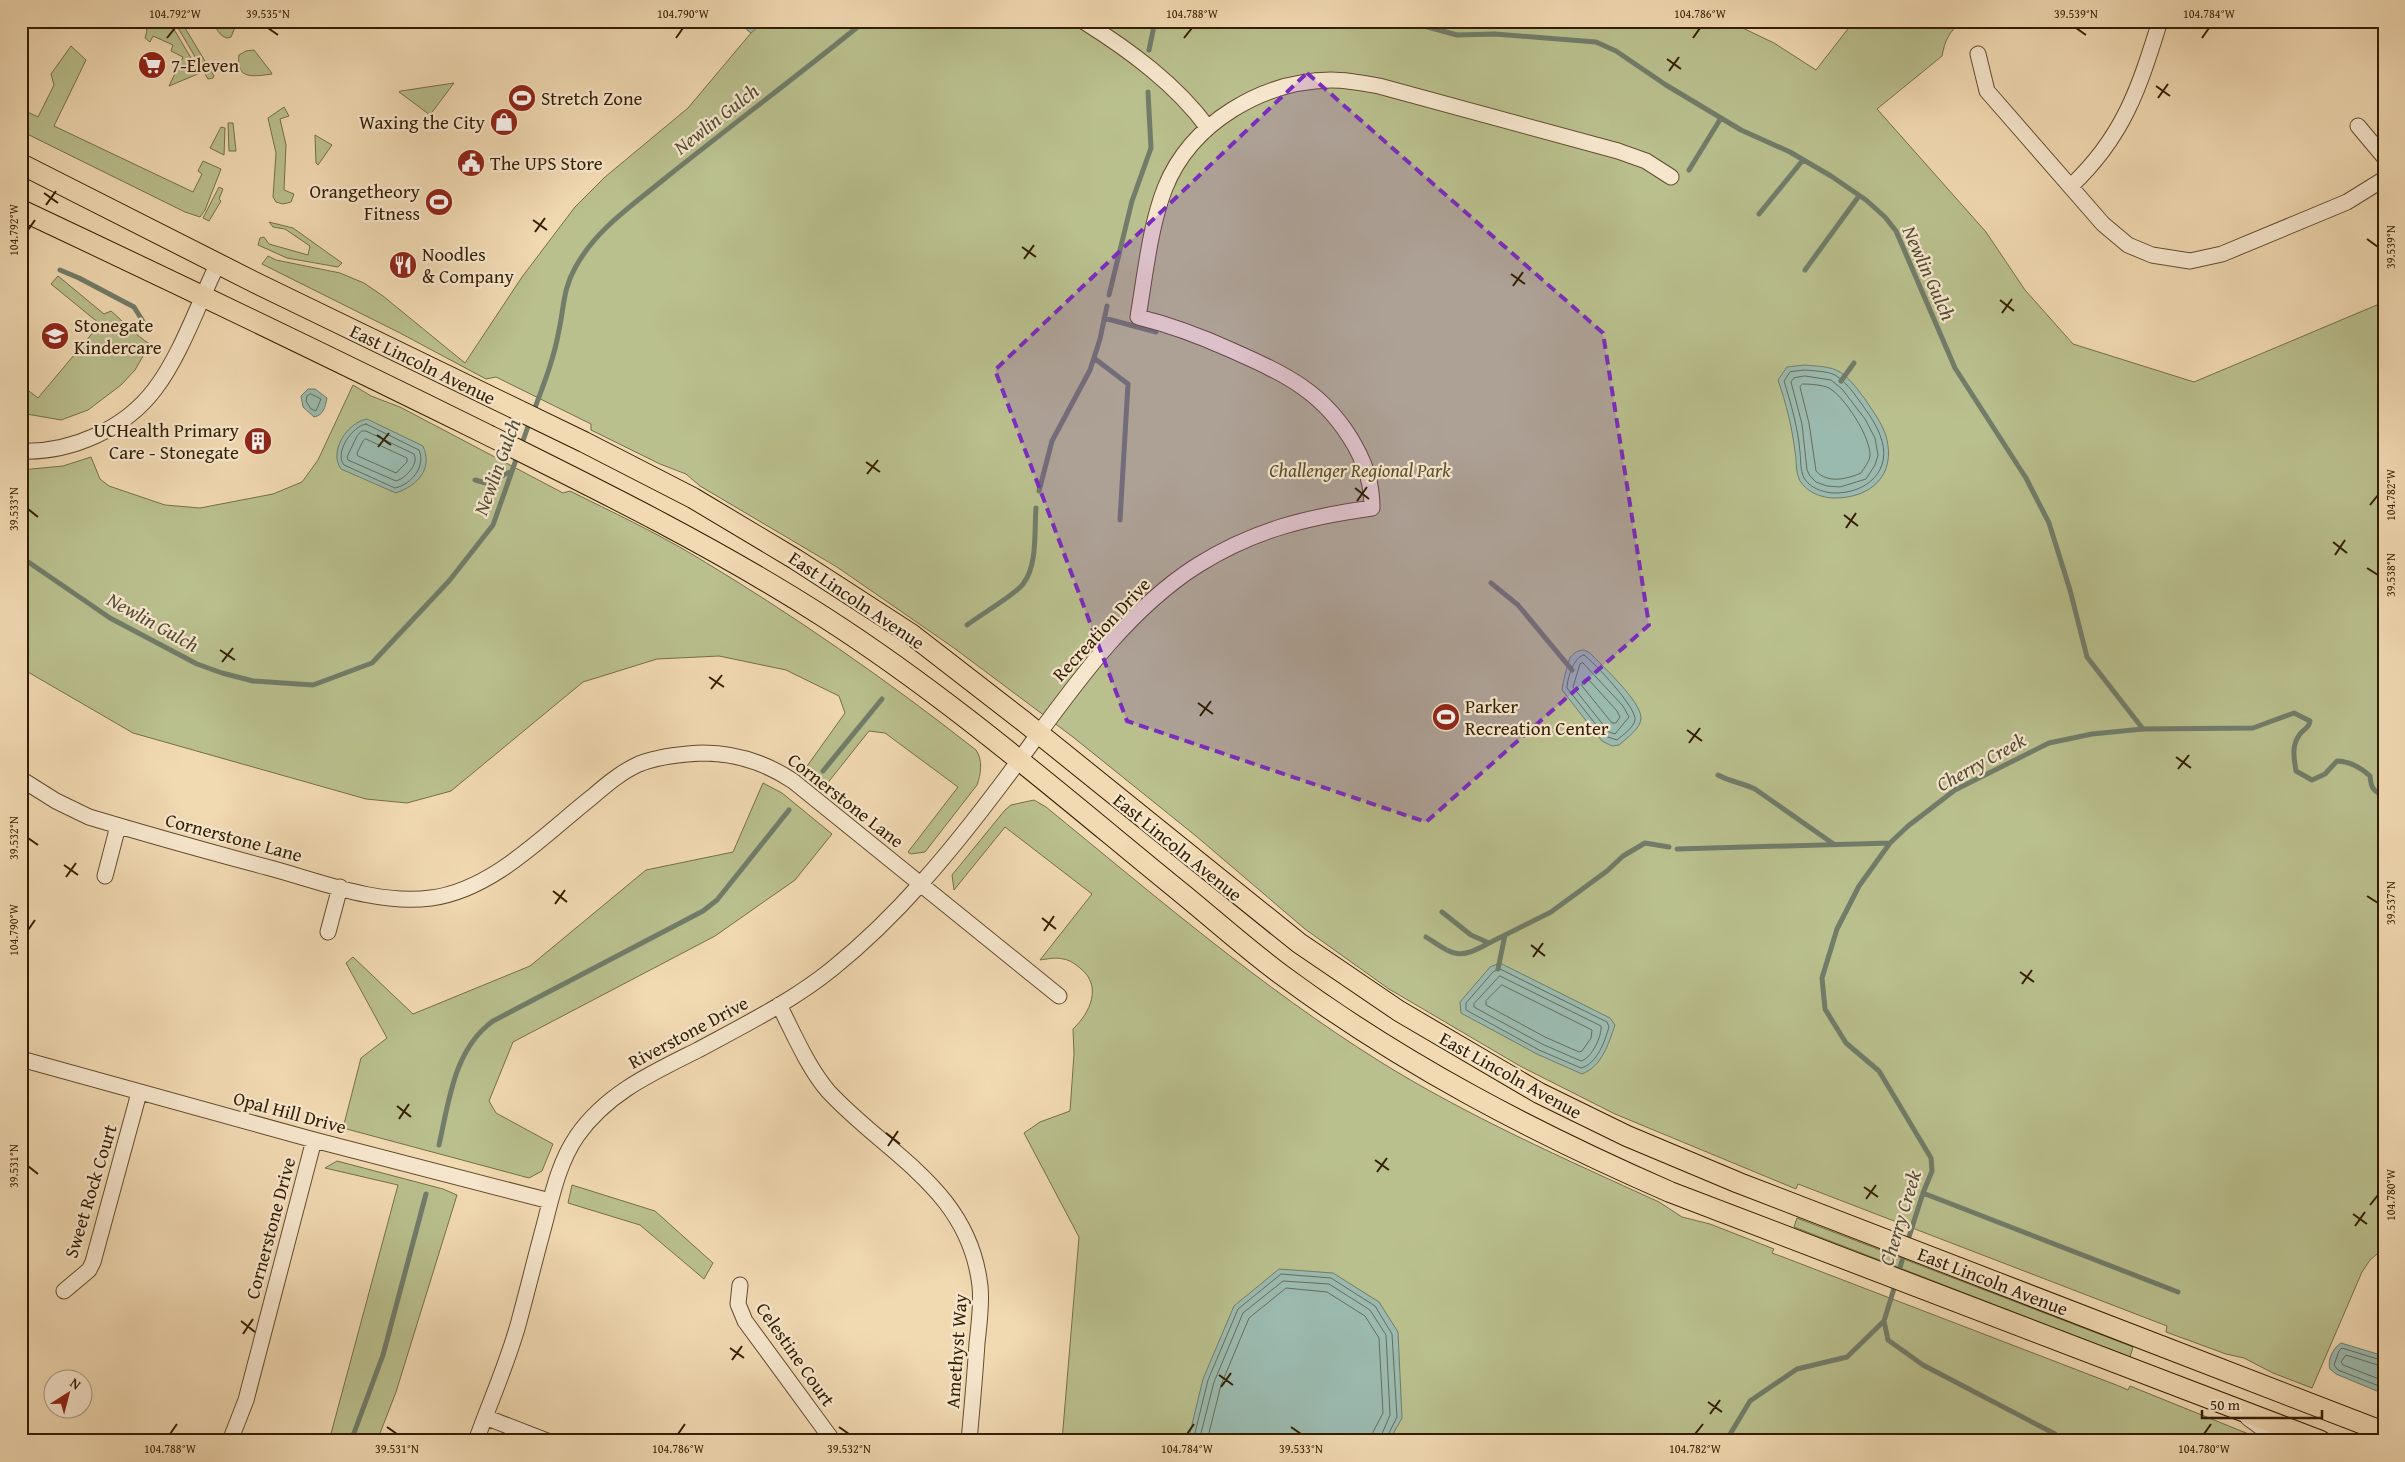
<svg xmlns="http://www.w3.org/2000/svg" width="2405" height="1462" viewBox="0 0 2405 1462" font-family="'Gentium Book Plus',serif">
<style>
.green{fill:#b9bf8d;stroke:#766e47}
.water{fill:#9bbaaf;stroke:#717c69}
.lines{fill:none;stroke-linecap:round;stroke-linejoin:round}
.shore{stroke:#676c58;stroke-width:1}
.stream{stroke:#717c69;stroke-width:5}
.minor-casing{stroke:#624d2d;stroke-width:17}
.major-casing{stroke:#331e01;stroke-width:22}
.minor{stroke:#f6e6cd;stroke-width:15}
.major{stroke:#f1d9b2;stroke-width:20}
.marked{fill:#7b2cbf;fill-opacity:0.2;stroke:#7b2cbf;stroke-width:4;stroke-dasharray:10 6;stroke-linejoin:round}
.ticks{fill:none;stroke:#331e01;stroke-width:2}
.labels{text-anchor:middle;stroke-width:4.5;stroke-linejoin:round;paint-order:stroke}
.poi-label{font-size:19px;fill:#331e01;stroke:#f6e6cd;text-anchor:start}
.street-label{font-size:19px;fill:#331e01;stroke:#f6e6cd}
.park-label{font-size:19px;font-style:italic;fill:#5b4e2b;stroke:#f6e6cd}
.water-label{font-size:20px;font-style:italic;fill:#524d35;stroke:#f6e6cd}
.neatline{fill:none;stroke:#331e01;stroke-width:2}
.ticks-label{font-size:12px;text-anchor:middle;fill:#331e01}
</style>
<rect width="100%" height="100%" fill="#f1d9b2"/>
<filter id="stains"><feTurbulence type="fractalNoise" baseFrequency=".004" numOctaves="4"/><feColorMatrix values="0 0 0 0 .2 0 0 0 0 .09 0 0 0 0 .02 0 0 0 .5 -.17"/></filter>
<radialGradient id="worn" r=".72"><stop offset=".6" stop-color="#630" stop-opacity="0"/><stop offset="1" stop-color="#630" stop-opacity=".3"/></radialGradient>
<!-- green -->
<path class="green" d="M169 21 200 73 169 86 183 57 171 51 173 45 153 36 150 42 145 38 147 31 145 24Z
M174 21 182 23 214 76 213 78 208 79Z
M215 21H230L236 25 231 37 227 38C220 36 215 29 215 21Z
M737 21H1728L1774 43 1816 70 1854 21H1962C1949 32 1945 40 1942 56L1877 109 1986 232 2025 290 2073 344 2194 382 2384 302V1248L2370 1260 2362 1272 2312 1388 2273 1373 2244 1358 2226 1354 2166 1332 2167 1326 1798 1184 1796 1189 1615 1114 1520 1066 1389 989 1305 929 1196 836 1073 737 954 648 837 567 700 486 686 474 660 464 591 430V424L496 377 486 379 400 333 262 264 268 256 276 260 340 273 364 283 383 296 465 363 522 277 575 207 605 177 688 108 751 33Z
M71 46 86 60 54 126 193 192 202 174 198 171 203 161 221 169 205 210 200 217 185 212 21 131V109L38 117 54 85 51 74Z
M254 50 271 72 272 74C256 76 235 81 239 55L246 51Z
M454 83 430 115 399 92 401 91Z
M284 107 289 116 280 119 286 145 284 190 294 194 291 202 283 204 276 202 273 197 276 153 268 118Z
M228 123H233L236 151H229Z
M221 127 225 128 224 155 210 148Z
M315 135 332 145 318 165 316 163Z
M219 187 223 189 219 199 221 201 209 221 203 218Z
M269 222 293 228 342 263 338 267 287 258 258 245 260 238 264 237 269 244 308 255 310 246 285 229 273 227Z
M58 276 104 314 111 311C125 323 135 335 150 344L135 370 121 385 88 410 61 420 21 413V385L38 398 100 324 51 284Z
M353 385 371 396 400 407 563 493 570 491C612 512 655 532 695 556 792 614 887 680 976 750 983 760 981 774 977 785L925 852 911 854 908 852 958 787 885 733 869 731 826 785 805 769 845 713 839 696 786 670 719 656 657 659 583 682 451 791 407 803 366 799 133 733 21 668V470L63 466 91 457 100 479 109 486 165 505 200 508 273 494 302 482 318 460Z
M763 783 782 793 832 834 795 880 715 936 513 1042 489 1101 496 1113 553 1144 542 1171 529 1178 343 1128 361 1058 387 1038 346 963 353 957 413 1014 530 966 646 870 733 852Z
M1034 800 1046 807C1155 896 1261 987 1379 1061 1467 1116 1565 1159 1659 1202L1682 1217 1710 1224 1774 1249 1772 1253 1783 1257 2119 1386 2128 1390 2130 1386 2266 1441H1062L1079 1237 1024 1133 1040 1122 1070 1111 1074 1054 1073 1029C1090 1013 1103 986 1080 968 1075 964 1070 960 1063 959 1056 957 1047 959 1040 960L1092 894 1005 827 954 890 952 875 1005 810 1011 805Z
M337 1161 443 1189 457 1195 396 1392 377 1441H329L398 1185 325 1168Z
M572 1185 655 1211 713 1263 704 1279 640 1225 568 1203Z
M1797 1218 2133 1347 2130 1357 1794 1227Z"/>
<!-- water -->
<path class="water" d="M737 21H765L751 33Z
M1805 365C1814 366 1827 366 1836 370 1848 375 1857 389 1865 399 1872 410 1882 423 1886 436 1897 475 1871 499 1832 498 1820 497 1807 492 1800 481 1795 471 1797 461 1795 451 1792 427 1786 403 1778 380L1787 367Z
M308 389H315L327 398C325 407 324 415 314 417L303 407 301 396Z
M367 419 423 446C433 469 418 485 396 493L341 469C328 451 348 422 367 419Z
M1584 650 1590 653C1602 666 1641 701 1641 718 1641 728 1627 738 1619 745L1612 746 1602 741 1562 690C1562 687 1568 661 1570 658 1573 653 1579 650 1584 650Z
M1500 963 1610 1018 1615 1025C1608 1045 1602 1066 1582 1074L1537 1054 1461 1013 1460 1002 1490 967Z
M1279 1269 1333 1273 1379 1302 1398 1332 1402 1418 1389 1441H1188L1203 1379 1234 1306Z
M2341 1343 2384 1356V1394L2336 1374 2330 1369C2327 1360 2333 1348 2341 1343Z"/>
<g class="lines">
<!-- shore -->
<path class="shore" d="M1805 370C1814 371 1827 371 1835 375 1846 382 1853 392 1861 403 1868 413 1876 424 1880 435 1894 470 1867 494 1833 493 1822 492 1810 488 1804 478 1800 470 1801 461 1800 452 1798 428 1791 404 1784 381L1790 372Z
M1805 376 1831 380 1842 389 1865 419 1875 438 1878 455 1875 465 1866 479 1840 487 1827 486 1816 482 1810 476 1807 470 1802 424 1791 382 1794 378Z
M1803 384C1810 384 1823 385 1829 388 1845 397 1871 438 1870 456 1869 462 1864 468 1861 473 1847 479 1828 484 1816 471L1809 423 1800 387Z
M311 394 321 399 316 411 311 409 306 401 307 396Z
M366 424 419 450C426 466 412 484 395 488L344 465C334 453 352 426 366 424Z
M362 431H366L414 454C419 464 406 478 396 481L348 460 347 457 357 436Z
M366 439 407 458V462L396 473 358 456 357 453 363 441Z
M1584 655C1594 662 1637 708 1635 720 1634 727 1623 735 1617 740L1605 736 1567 688C1567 679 1574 656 1584 655Z
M1583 663 1623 706 1629 717 1615 734 1609 732 1573 687 1580 664Z
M1585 679H1588L1617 711 1620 717 1616 723H1612L1582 686Z
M1500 969 1607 1022 1609 1027C1605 1041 1597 1064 1581 1068L1539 1050 1466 1010V1003L1493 972Z
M1500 976 1601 1026C1602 1036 1592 1058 1581 1061L1542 1044 1474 1007V1004Z
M1502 985 1592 1030 1591 1038 1582 1051 1579 1052 1545 1037 1486 1005V1001Z
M2384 1361 2342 1348 2339 1351 2334 1365 2338 1370 2384 1388
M2384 1367 2346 1355 2341 1362 2343 1365 2384 1381
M1193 1441 1208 1380 1238 1309 1281 1274 1331 1278 1375 1306 1392 1334 1397 1417 1385 1441
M1199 1441 1214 1382 1243 1313 1283 1281 1329 1284 1370 1310 1386 1335 1390 1415 1379 1441
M1207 1441 1221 1385 1249 1318 1286 1288 1327 1292 1365 1316 1379 1338 1383 1413 1373 1432 1371 1441"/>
<!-- stream -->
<path class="stream" d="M1406 21 1457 35 1495 34 1596 42 1616 51 1666 85 1741 130 1790 152 1831 176 1866 200 1885 217 1896 231 1955 368 2026 478 2049 523 2070 590 2087 657 2143 729
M1149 50 1155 21
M1689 170 1721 118
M1759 214 1803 160
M60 270 79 278 134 307 149 331
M1805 270 1859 196
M1109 295 1132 201 1151 148 1148 92
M1104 318 1156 332
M1094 358 1128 384 1120 520
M1841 381 1854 363
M533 413C543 386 554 359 559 330 564 308 563 289 575 268 596 229 634 204 668 176 733 124 800 74 865 21
M521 446 530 421
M475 480 486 483 512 471
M1039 491 1052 441 1090 370 1100 339 1107 306
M21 557 110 618 197 664 222 673 253 681 313 685 372 663 449 581 493 525 518 454
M1491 583 1518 605 1572 670
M967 625C980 615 1015 595 1023 584 1038 565 1034 531 1036 508
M823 771 882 699
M1718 775C1731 782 1743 783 1755 789L1835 845
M1677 849 1890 843
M1442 912 1471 935 1489 943 1551 912 1607 871 1623 856 1645 843 1669 847
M1426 937C1454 955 1458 961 1489 943
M1498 969 1505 935
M439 1145C449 1101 454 1049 493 1021L703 911 717 900 789 810
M1923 1193 2178 1292
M1907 1243 1923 1193 1932 1171 1931 1158 1879 1071 1846 1043 1825 1009 1822 978 1837 929 1859 886 1890 843 1908 826 1955 790 2049 743 2092 734 2143 729 2253 728 2294 713 2310 721C2309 728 2304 729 2300 734 2291 746 2294 758 2296 771L2312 780 2325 774 2337 761C2350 761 2360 767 2370 776 2371 788 2373 791 2384 796
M1898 1274 1905 1251
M1884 1321 1888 1340 1923 1365 2055 1434
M351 1441 383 1355 426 1194
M1726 1441 1750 1401 1797 1369 1847 1357 1884 1321 1896 1282"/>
<defs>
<path id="minor" d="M1083 21C1129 50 1176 84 1208 128
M1978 54 1987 91 2103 224 2128 245 2152 255 2190 261 2222 254 2347 202 2384 179
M2358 126 2384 157
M2071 186C2124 136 2139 88 2160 21
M21 451C71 453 125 429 155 389 181 355 199 302 218 263
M21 779 56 801 89 817C149 835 210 852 270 868 322 882 377 905 431 898 493 890 545 834 592 797 606 785 621 772 639 764 659 756 681 754 703 753 735 753 766 763 793 781L1059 996
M105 876 118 826
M328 932 340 887
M779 1005C794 1034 807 1066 828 1091 887 1155 969 1189 980 1286 982 1305 979 1324 977 1343 975 1375 972 1408 969 1441
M21 1059 314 1140 550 1201
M740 1285 738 1304 745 1321 833 1441
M64 1291 89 1270 93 1262 139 1093
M485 1417 547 1441
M2248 1418 2274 1437 2283 1441
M230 1441 246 1400 314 1140
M476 1441C490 1402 507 1364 518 1325 527 1292 535 1259 544 1226 552 1195 559 1162 577 1136 607 1093 652 1073 698 1050 744 1025 791 1002 832 969 898 916 952 850 1003 782 1060 707 1116 617 1198 565 1254 530 1307 517 1372 508 1372 484 1366 466 1355 446 1325 392 1285 374 1231 350 1200 336 1171 325 1138 317 1145 276 1150 226 1165 188 1191 123 1262 81 1331 80 1347 80 1363 83 1379 86L1618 151 1646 161 1671 177"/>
<path id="major" d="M21 164 256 283 584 442 693 498 795 559 911 634 1022 720 1299 943 1399 1011 1539 1093 1627 1136 1739 1183 2384 1432
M21 210C176 283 330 357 484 433 599 490 715 547 824 617 952 699 1067 800 1184 895 1217 922 1248 950 1282 975 1402 1064 1533 1132 1670 1192L2321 1441"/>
</defs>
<!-- minor casing -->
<use href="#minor" class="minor-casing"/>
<!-- major casing -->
<use href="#major" class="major-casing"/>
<!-- minor -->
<use href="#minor" class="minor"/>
<!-- major -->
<use href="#major" class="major"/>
</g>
<!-- marked area -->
<path class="marked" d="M1307 73 1603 333 1649 625 1426 822 1127 721 995 370Z"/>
<!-- ticks -->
<path class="ticks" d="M268 28 278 35M2076 28 2086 35M167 38 175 28M676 38 683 28M1184 38 1192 28M1693 38 1700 28M2202 38 2209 28M1667 59 1681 69M1669 71 1679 57M2156 86 2170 96M2158 98 2168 84M44 193 58 203M46 205 56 191M533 220 547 230M28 230 35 220M535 232 545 218M2367 239 2378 247M1022 247 1036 257M1024 259 1034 245M1511 274 1525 284M1513 286 1523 272M2000 300 2014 311M2002 313 2012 299M377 435 391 445M378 447 389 433M866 462 880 472M867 474 878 460M1355 488 1369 499M1357 501 1367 487M2370 505 2378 495M28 509 38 517M1844 515 1858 526M1846 528 1856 513M2333 542 2347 553M2335 555 2345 540M2367 568 2378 575M220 650 235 660M222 662 233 648M709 677 724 687M711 689 722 675M1198 703 1213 714M1200 716 1211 701M1687 730 1702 741M1689 743 1700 728M2176 757 2191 768M2178 769 2189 755M28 838 38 845M64 865 78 875M66 877 76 863M553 891 567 902M2367 896 2378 903M555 904 565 890M1042 918 1056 929M28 930 35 920M1044 931 1054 916M1531 945 1545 956M1533 957 1543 943M2020 972 2034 982M2022 984 2032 970M397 1106 411 1117M399 1119 409 1104M886 1133 900 1144M888 1146 898 1131M1375 1160 1389 1170M28 1166 38 1174M1377 1172 1387 1158M1864 1187 1878 1197M1866 1199 1876 1185M2370 1205 2378 1195M2353 1214 2367 1224M2355 1226 2365 1212M241 1321 255 1332M243 1334 253 1319M730 1348 744 1358M732 1360 742 1346M1219 1375 1233 1385M1221 1387 1231 1373M1708 1402 1722 1412M1710 1414 1720 1400M387 1427 397 1434M839 1427 849 1434M1291 1427 1301 1434M170 1434 177 1424M678 1434 685 1424M1187 1434 1194 1424M1695 1434 1703 1424M2204 1434 2211 1424"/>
<!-- icons -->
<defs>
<symbol id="supermarket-disc" viewBox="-11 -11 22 22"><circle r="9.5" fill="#8f2418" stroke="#f6e6cd"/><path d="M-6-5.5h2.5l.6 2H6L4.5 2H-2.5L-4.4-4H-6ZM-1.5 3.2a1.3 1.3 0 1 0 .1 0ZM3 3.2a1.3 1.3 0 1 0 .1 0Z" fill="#fff"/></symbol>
<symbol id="stadium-disc" viewBox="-11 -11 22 22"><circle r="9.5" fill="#8f2418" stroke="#f6e6cd"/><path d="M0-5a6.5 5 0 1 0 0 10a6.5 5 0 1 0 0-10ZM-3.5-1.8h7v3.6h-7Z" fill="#fff"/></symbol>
<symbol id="shop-disc" viewBox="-11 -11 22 22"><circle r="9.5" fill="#8f2418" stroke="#f6e6cd"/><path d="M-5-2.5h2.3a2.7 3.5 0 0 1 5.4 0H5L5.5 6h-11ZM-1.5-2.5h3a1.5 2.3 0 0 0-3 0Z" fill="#fff"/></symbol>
<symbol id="civic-disc" viewBox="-11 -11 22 22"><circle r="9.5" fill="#8f2418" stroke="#f6e6cd"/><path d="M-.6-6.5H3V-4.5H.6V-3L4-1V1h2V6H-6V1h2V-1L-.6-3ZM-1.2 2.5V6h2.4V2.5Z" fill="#fff"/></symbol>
<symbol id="restaurant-disc" viewBox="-11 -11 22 22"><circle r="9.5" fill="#8f2418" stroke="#f6e6cd"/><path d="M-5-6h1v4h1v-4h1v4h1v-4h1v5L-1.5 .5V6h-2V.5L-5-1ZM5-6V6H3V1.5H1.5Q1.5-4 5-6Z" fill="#fff"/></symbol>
<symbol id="school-disc" viewBox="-11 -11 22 22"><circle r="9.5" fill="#8f2418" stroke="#f6e6cd"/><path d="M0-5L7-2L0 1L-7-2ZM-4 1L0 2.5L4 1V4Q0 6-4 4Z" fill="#fff"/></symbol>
<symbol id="building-disc" viewBox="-11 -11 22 22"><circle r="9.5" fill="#8f2418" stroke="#f6e6cd"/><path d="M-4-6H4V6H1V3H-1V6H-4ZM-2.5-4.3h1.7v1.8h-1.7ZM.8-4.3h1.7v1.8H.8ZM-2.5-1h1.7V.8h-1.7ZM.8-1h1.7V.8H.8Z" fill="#fff"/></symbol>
</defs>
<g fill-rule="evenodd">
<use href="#supermarket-disc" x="136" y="49" width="32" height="32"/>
<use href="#stadium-disc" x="506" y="82" width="32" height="32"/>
<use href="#shop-disc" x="488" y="106" width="32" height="32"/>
<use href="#civic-disc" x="455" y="147" width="32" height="32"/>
<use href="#stadium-disc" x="423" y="186" width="32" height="32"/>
<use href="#restaurant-disc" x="387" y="249" width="32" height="32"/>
<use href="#school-disc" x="39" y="320" width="32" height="32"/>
<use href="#building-disc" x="242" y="425" width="32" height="32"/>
<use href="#stadium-disc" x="1430" y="701" width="32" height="32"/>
</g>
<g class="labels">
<!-- poi labels -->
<g class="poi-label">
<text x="171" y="72">7-Eleven</text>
<text x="541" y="105">Stretch Zone</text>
<text x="485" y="129" text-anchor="end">Waxing the City</text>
<text x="490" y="170">The UPS Store</text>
<text x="420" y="198" text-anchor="end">Orangetheory<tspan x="420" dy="22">Fitness</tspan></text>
<text x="422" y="261">Noodles<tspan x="422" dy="22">&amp; Company</tspan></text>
<text x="74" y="332">Stonegate<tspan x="74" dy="22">Kindercare</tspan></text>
<text x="239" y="437" text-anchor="end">UCHealth Primary<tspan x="239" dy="22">Care - Stonegate</tspan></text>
<text x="1465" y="713">Parker<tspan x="1465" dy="22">Recreation Center</tspan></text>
</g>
<!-- street labels -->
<g class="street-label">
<text transform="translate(423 364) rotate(26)" y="7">East Lincoln Avenue</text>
<text transform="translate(857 600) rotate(34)" y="7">East Lincoln Avenue</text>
<text transform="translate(1101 629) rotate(-47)" y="7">Recreation Drive</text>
<text transform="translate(846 800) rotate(38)" y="7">Cornerstone Lane</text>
<text transform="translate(234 837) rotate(15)" y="7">Cornerstone Lane</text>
<text transform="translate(1178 847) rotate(39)" y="7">East Lincoln Avenue</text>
<text transform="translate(688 1032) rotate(-28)" y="7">Riverstone Drive</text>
<text transform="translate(1511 1075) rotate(29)" y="7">East Lincoln Avenue</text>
<text transform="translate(290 1112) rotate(15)" y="7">Opal Hill Drive</text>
<text transform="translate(90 1191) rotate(-73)" y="7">Sweet Rock Court</text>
<text transform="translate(270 1228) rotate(-75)" y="7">Cornerstone Drive</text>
<text transform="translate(1993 1281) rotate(21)" y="7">East Lincoln Avenue</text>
<text transform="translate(956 1351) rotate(-86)" y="7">Amethyst Way</text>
<text transform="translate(796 1354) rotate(55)" y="7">Celestine Court</text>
</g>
<!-- park labels -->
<g class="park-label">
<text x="1360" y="477">Challenger Regional Park</text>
</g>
<!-- water labels -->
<g class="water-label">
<text transform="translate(716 119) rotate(-38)" y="7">Newlin Gulch</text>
<text transform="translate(1929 273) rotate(66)" y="7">Newlin Gulch</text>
<text transform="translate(497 467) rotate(-70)" y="7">Newlin Gulch</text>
<text transform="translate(153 622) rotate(29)" y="7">Newlin Gulch</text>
<text transform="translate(1981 762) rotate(-29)" y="7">Cherry Creek</text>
<text transform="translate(1900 1218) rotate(-73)" y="7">Cherry Creek</text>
</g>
</g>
<!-- margin -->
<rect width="2405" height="1462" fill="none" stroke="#f1d9b2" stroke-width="55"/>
<!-- north arrow -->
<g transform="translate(68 1394) rotate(36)"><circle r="24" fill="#f6e6cd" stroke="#a8967b"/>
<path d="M0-4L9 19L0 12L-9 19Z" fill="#8f2418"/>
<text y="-8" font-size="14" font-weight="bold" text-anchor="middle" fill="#331e01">N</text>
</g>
<!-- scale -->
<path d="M2202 1410v8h120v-8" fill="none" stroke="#331e01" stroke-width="2.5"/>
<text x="2210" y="1410" font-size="15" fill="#331e01" stroke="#f6e6cd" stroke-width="4" paint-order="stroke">50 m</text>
<rect x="28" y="28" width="2350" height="1406" class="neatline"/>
<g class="ticks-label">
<text x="175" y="18">104.792°W</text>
<text x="268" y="18">39.535°N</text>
<text x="683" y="18">104.790°W</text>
<text x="1192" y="18">104.788°W</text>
<text x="1700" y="18">104.786°W</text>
<text x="2076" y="18">39.539°N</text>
<text x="2209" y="18">104.784°W</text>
<text transform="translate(14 230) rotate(-90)" y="4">104.792°W</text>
<text transform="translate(2391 247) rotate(-90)" y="4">39.539°N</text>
<text transform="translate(2391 495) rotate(-90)" y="4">104.782°W</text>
<text transform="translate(14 509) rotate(-90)" y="4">39.533°N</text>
<text transform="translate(2391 575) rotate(-90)" y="4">39.538°N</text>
<text transform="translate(14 838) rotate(-90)" y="4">39.532°N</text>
<text transform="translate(2391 903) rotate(-90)" y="4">39.537°N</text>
<text transform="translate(14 930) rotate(-90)" y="4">104.790°W</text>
<text transform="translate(14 1166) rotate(-90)" y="4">39.531°N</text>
<text transform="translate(2391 1195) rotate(-90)" y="4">104.780°W</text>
<text x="170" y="1453">104.788°W</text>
<text x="397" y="1453">39.531°N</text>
<text x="678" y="1453">104.786°W</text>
<text x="849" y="1453">39.532°N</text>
<text x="1187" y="1453">104.784°W</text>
<text x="1301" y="1453">39.533°N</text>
<text x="1695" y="1453">104.782°W</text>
<text x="2204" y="1453">104.780°W</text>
</g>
<rect width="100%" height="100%" filter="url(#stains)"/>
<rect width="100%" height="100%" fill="url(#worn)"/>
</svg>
